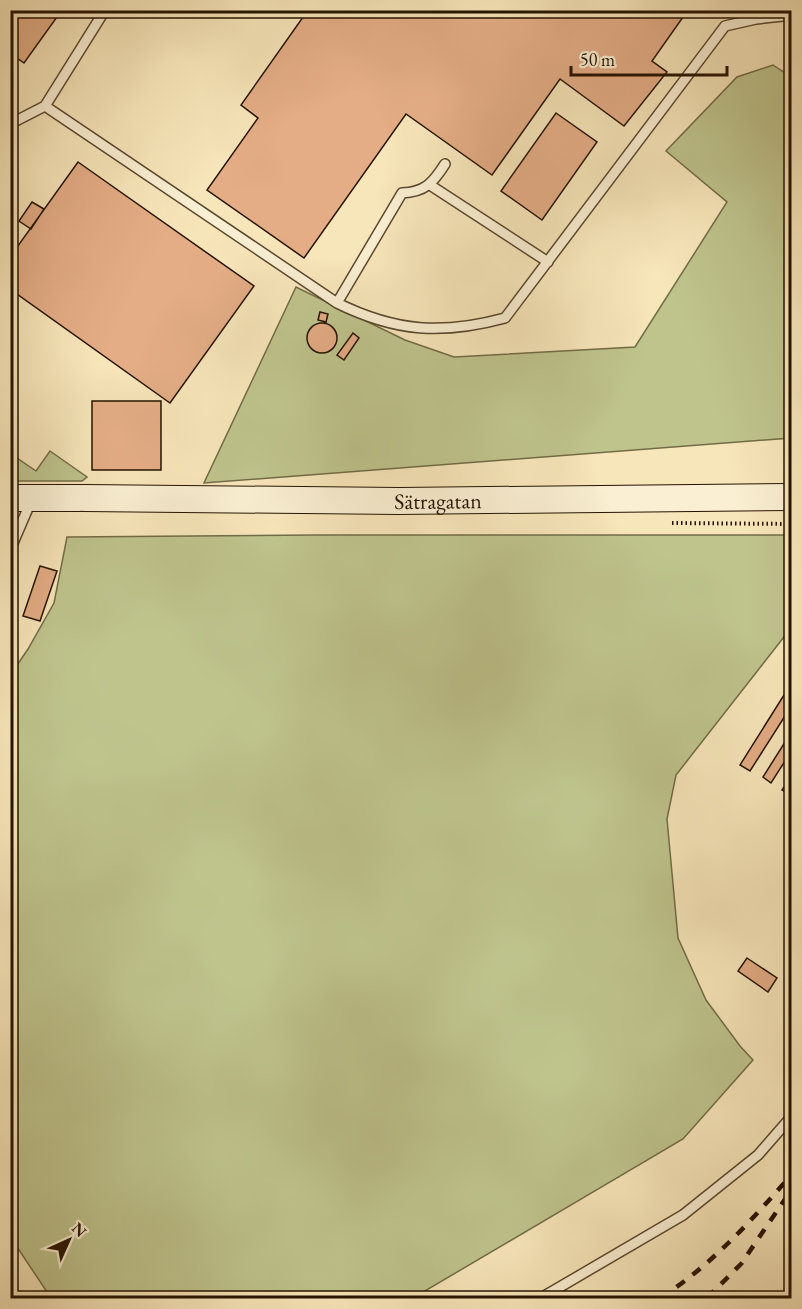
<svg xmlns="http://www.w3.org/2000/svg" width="802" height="1309" viewBox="0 0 802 1309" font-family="'EB Garamond',serif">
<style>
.green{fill:#bfc48d;stroke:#726c46;stroke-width:1.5}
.building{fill:#e4ad86;stroke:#251300;stroke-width:1.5}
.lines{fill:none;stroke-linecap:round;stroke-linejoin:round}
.lane-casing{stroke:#5a482e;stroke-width:12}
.secondary-casing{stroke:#251300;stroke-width:28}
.path{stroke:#251300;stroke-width:4;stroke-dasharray:1.5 3;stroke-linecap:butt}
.lane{stroke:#faefd2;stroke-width:9}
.secondary{stroke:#faefd2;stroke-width:26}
.rail{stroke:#251300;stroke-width:4.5;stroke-dasharray:10 10;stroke-linecap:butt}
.labels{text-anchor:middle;stroke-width:5;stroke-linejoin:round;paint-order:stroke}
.street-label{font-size:22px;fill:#251300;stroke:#faefd2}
</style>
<rect width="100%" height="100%" fill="#f7e6ba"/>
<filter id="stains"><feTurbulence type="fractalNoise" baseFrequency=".00333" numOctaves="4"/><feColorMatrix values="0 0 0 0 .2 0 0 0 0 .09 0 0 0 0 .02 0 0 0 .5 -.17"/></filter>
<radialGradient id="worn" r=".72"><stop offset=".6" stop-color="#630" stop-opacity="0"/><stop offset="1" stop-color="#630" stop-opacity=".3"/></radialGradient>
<!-- green -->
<path class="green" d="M773 65 791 77V438L204 483 296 287 405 340 454 357 635 347 727 202 666 151 737 77Z
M50 451 87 477 82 481H11V454L36 471Z
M316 535H791V628L676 775 667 819 678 938 706 1000 740 1046 753 1060 683 1139 413 1298H51L11 1238V674L28 649 54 603 67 537Z"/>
<!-- building -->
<path class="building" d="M10 10H62L24 63 10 53Z
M308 10H688L652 61 667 72 624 126 560 79 492 175 406 114 304 258 207 190 258 118 241 105Z
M556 113 597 142 542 220 501 191Z
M78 162 254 286 170 403 10 289V257Z
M32 202 44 209 31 229 19 221Z
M320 312 328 314 326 322 318 320Z
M307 338a15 15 0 1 1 30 0a15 15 0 1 1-30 0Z
M353 333 359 338 344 360 337 355Z
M92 401H161V470H92Z
M40 566 57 571 40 621 23 616Z
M789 687 792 689V705L750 771 740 765Z
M792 731V750L771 783 763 777Z
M792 775V795H791L782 790Z
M747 958 777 978 768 992 738 971Z"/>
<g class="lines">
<defs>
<path id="lane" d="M45 106 337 303C396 332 442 335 505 318L725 26 756 19 792 15
M10 124 45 106 105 10
M430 185 548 262
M337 303 402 193C425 192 433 183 445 164
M10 550 32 499
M541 1298 683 1215 758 1155 792 1116"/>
<g id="secondary">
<path d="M10 498H80"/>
<path id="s1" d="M84 498 399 501 792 497"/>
</g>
</defs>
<!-- lane casing -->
<use href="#lane" class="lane-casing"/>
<!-- secondary casing -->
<use href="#secondary" class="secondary-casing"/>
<!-- path -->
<path class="path" d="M672 523 792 524"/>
<!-- lane -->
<use href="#lane" class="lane"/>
<!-- secondary -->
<use href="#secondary" class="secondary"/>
<!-- rail -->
<path class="rail" d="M660 1298C711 1266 752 1220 792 1174
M707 1298 741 1264 792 1189"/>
</g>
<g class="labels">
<!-- street labels -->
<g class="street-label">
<text dy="8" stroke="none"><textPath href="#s1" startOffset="354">Sätragatan</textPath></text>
</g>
</g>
<!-- margin -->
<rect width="802" height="1309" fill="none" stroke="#f7e6ba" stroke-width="36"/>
<rect x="12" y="12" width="778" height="1285" fill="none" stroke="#251300" stroke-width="3"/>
<rect x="18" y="18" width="766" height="1273" fill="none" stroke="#251300" stroke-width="1.5"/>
<!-- north arrow -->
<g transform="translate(69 1240) rotate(45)" stroke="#faefd2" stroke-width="4.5" paint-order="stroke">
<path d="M0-4.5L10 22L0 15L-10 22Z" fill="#251300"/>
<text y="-9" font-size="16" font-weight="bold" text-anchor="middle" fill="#251300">N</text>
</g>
<!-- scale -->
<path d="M571 66v9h156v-9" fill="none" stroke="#251300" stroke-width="3"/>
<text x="580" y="66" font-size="18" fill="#251300" stroke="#faefd2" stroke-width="4.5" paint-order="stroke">50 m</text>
<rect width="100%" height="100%" filter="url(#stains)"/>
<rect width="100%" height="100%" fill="url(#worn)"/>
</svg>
